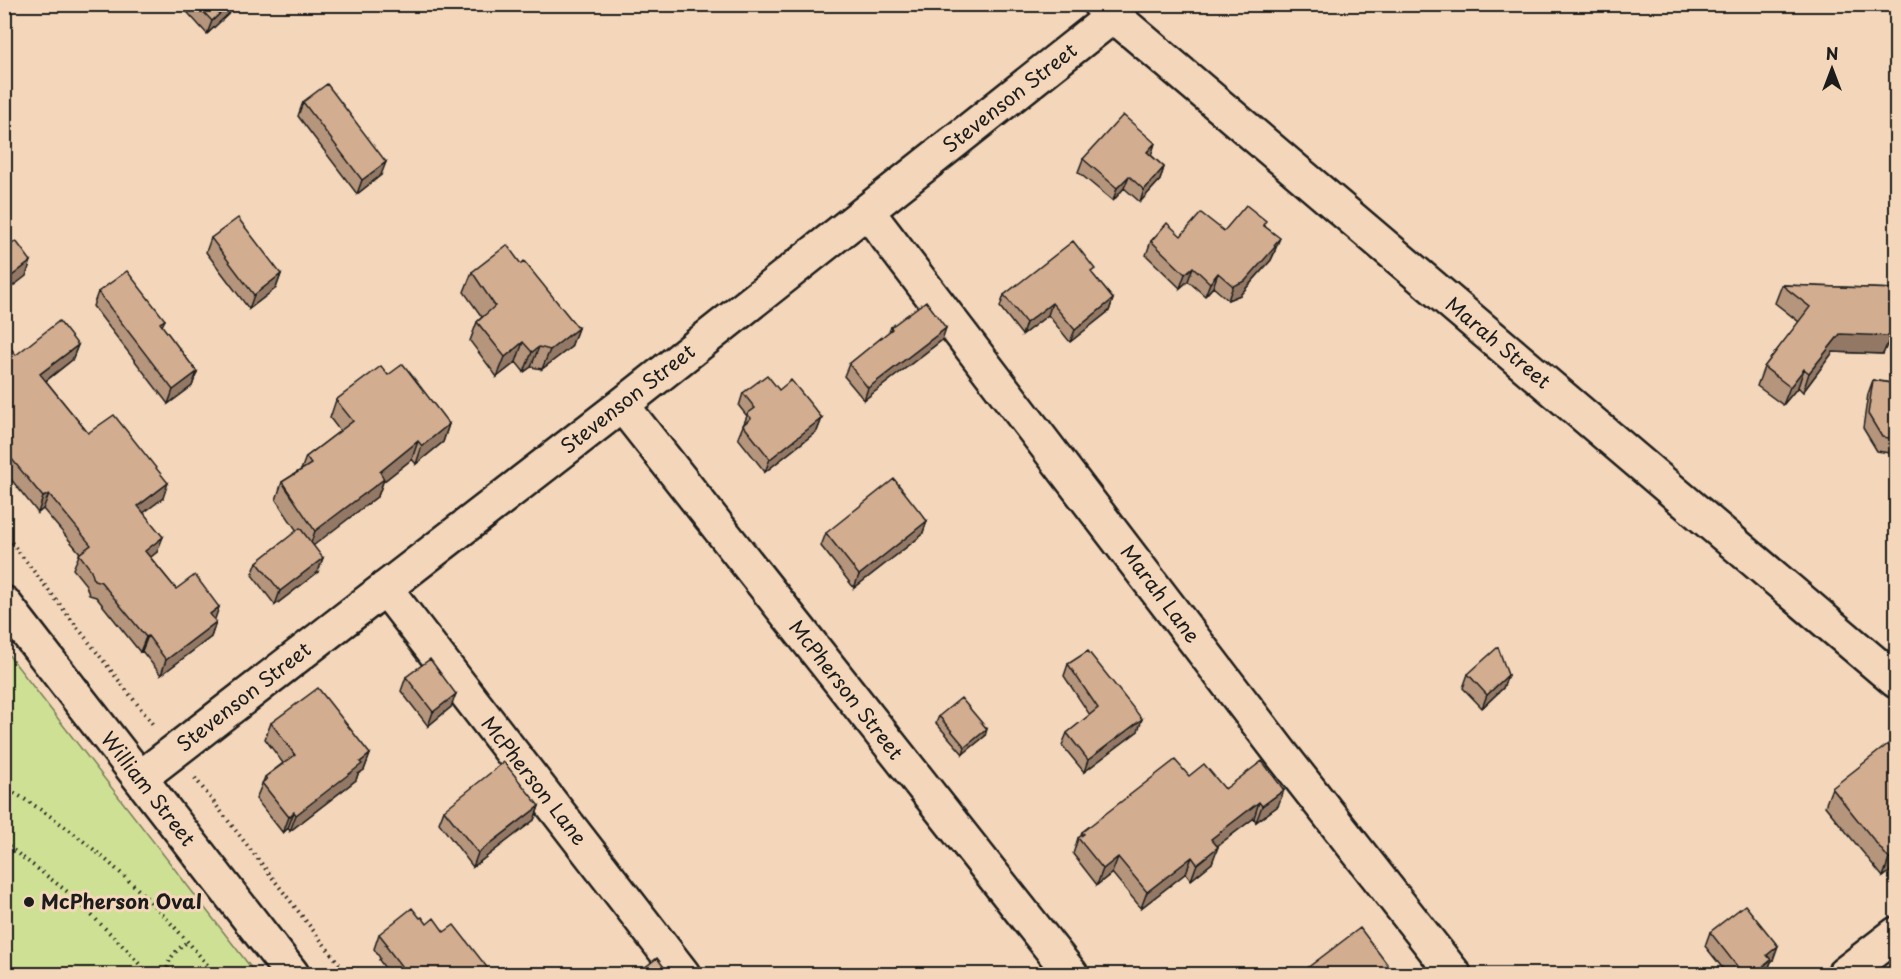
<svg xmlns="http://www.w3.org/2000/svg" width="1901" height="979" viewBox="0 0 1901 979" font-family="'Playpen Sans',sans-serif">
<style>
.green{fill:#cee094;stroke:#757e58;stroke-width:1.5}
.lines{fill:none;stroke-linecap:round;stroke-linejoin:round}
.minor-casing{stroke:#1c1c1c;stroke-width:38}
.path{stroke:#1c1c1c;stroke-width:4;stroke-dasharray:1.5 4.5;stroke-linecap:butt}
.minor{stroke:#f4d7ba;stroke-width:33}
.wall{fill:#b5957c;stroke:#1c1c1c;stroke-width:1.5}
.shaded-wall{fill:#937965;stroke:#1c1c1c;stroke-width:1.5}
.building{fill:#d2ad90;stroke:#1c1c1c;stroke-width:1.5}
.poi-dot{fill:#1c1c1c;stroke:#f4d7ba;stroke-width:2}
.labels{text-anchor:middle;stroke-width:6;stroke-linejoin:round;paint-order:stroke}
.street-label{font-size:20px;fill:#1c1c1c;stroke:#f4d7ba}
.poi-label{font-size:20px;font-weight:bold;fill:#1c1c1c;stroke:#f4d7ba;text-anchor:start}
</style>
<rect width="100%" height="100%" fill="#f4d7ba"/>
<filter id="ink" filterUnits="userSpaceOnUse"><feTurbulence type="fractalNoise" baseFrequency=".0167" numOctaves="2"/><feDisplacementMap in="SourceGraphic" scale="12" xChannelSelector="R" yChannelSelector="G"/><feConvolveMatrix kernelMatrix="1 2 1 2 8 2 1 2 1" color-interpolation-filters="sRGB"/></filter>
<g filter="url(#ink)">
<!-- green -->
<path class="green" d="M4 649 256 974H5Z"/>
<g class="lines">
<defs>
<path id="minor" d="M1100 4 1896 681
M867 211 1283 756 1454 974
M622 405 1071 974
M385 588 683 974
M4 603 292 974
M140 778 622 405 1113 16
M1844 974 1896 934"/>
</defs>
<!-- minor casing -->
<use href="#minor" class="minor-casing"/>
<!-- path -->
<path class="path" d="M4 533 155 727
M195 778 347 974
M4 787C87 834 156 902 215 974
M4 843 69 893 125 948 148 974
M167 974C167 958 176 951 188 941"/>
<!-- minor -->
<use href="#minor" class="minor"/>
</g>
<!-- wall -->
<path class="wall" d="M180 4H239L207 34Z
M303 102 381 175 357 194 298 116Z
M1155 143 1151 155 1164 167 1160 180 1140 202 1124 188 1113 201 1078 172 1083 159Z
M1265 226 1275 252 1271 260 1240 295 1228 300 1213 287 1205 296 1188 281 1180 288 1146 255 1151 241 1181 236Z
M211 238 281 274 276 288 249 309 206 252Z
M521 264 578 328 571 347 542 369 531 367 524 372 516 362 497 377 470 341 477 322 482 317 464 292 472 272Z
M1093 275 1113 299 1109 311 1070 342 1048 315 1022 335 1000 307 1004 295Z
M1782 285 1896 289V340H1889L1883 354 1833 352 1803 392 1798 387 1783 405 1757 386 1764 367 1799 322 1775 303Z
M98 292 165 320 162 326 197 372 192 386 168 404 93 306Z
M891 327 942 340 864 400 844 376 849 364 889 332Z
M4 340 16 355 78 345 72 360 46 381 88 433 163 498 144 512 157 552 150 557 176 589 219 607 214 620 216 622 211 637 161 675 142 651 140 652 96 597 89 595 86 585 73 569 80 553 43 509 38 513 6 473 4 474Z
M388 375 449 424 443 442 416 464 412 459 383 482 378 496 313 545 318 572 275 605 252 575 257 562 297 531 276 500 282 482 301 470 306 457 340 431 330 418 336 400Z
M1873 380 1896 384V454L1877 451 1863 428 1868 394Z
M779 390 822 418 817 431 765 472 738 438 747 416 739 406 743 393Z
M927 521 922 535 854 588 821 546 826 533Z
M1068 664 1138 731 1084 772 1062 745 1067 733 1090 715 1064 676Z
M1468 674 1508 675 1503 688 1482 708 1463 688Z
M406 677 451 707 428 726 401 691Z
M939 716 985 736 963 754 936 723Z
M271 723 370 754 364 770 358 774 356 780 290 831 288 828 283 833 256 799 265 777 283 763 265 739Z
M1896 755V867L1883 877 1825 806 1832 788Z
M1189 776 1278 806 1256 822 1254 818 1217 846 1212 863 1191 880 1186 873 1141 908 1112 873 1097 885 1073 854 1078 838 1081 836 1082 832Z
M539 806 534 820 473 867 439 823 444 810Z
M420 918 427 924 444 932 493 975H390L379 960 380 958 374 949 379 934Z
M1710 932 1773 960 1771 962 1766 974 1765 975H1728L1705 946Z"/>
<!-- shaded-wall -->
<path class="shaded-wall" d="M230 4H239L207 34 212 21Z
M1155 143 1151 156 1147 152Z
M386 162 381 175 357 194 362 180Z
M1164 167 1160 180 1140 202 1144 190Z
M1129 176 1124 188 1113 201 1117 188Z
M1280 238 1271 260 1240 295 1228 300 1233 286Z
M31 261 26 276 4 293V282Z
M1193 267 1188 281 1180 288 1185 274Z
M1218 273 1213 287 1205 296 1210 283Z
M281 274 276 288 249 309 254 295Z
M1113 299 1109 311 1070 342 1075 330Z
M1052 303 1048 315 1022 335 1026 323Z
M1891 321 1896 322V340H1889L1883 354 1833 352 1803 392 1809 373 1840 334Z
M578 328 571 347 542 369 550 350Z
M946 328 942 340 864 400 868 388Z
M523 342 516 362 497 377 505 357Z
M78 345 72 360 35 389 40 374Z
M539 347 531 367 524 372 532 352Z
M1804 369 1798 387 1783 405 1790 387Z
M197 372 192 386 168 404 173 390Z
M822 418 817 431 765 472 770 459Z
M449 424 443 442 416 464 422 446Z
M418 441 412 459 383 482 378 496 309 549 315 531 380 472Z
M11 458 6 473 4 474V470L8 461Z
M168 483 163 498 133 521 138 506Z
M49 494 43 509 38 513 43 497Z
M927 521 922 535 854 588 859 575Z
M163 537 157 552 140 566 145 551Z
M323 558 318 572 275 605 280 591Z
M219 607 214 622 210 614Z
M216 622 211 637 161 675 166 660Z
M148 636 142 651 140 652 146 637Z
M1508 675 1503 688 1482 708 1487 695Z
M456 694 451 707 428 726 433 712Z
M1142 719 1138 731 1084 772 1088 760Z
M987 729 985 736 963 754 965 747Z
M370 754 364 770 358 774 356 780 290 831 296 815Z
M1284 790 1278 806 1256 822 1262 806Z
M1259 802 1254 818 1205 855 1211 839Z
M539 806 534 820 473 867 478 853Z
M294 812 288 828 283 833 289 817Z
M1218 847 1212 863 1191 880 1197 864Z
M1896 853V867L1883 877 1889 859Z
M1118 857 1112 873 1097 885 1103 869Z
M1192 857 1186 873 1141 908 1147 892Z
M1778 946 1773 960 1771 962 1766 974 1765 975H1753L1767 955Z"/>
<!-- building -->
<path class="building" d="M196 4H230L212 21Z
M327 84 386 162 362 180 303 102Z
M1123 115 1155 143 1147 152 1164 167 1144 190 1129 176 1117 188 1083 159Z
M1246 205 1266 221 1263 225 1280 238 1274 245 1276 246 1245 281 1233 286 1218 273 1210 283 1193 267 1185 274 1151 241 1167 223 1181 236 1201 213 1224 231Z
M238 218 281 274 254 295 211 238Z
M16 241 31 261 4 282V250Z
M1073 241 1095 269 1091 272 1113 299 1075 330 1052 303 1026 323 1004 295Z
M507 245 521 264 524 261 578 328 550 350 539 347 532 352 523 342 505 357 477 322 495 306 472 272Z
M127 271 165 320 160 323 197 372 173 390 98 292Z
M1782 285 1896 289V322L1891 321 1890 336 1840 334 1809 373 1804 369 1790 387 1764 367 1810 307Z
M926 301 946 328 868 388 849 364 892 329 891 327Z
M59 321 78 345 40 374 88 433 114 415 168 483 138 506 163 537 145 551 176 589 195 575 219 607 210 614 216 622 166 660 148 636 146 637 101 582 94 580 91 570 79 554 91 545 49 494 43 497 11 458 8 461 4 458V340L16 355Z
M403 364 449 424 422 446 418 441 380 472 384 479 315 531 282 482 311 464 306 457 353 421 336 400 381 366 388 375Z
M767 375 779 390 791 380 822 418 770 459 743 425 751 418 747 414 755 408 743 393Z
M1873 380 1896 384V439L1882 437 1868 414Z
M894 479 927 521 859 575 826 533Z
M300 528 323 558 280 591 257 562Z
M1498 647 1508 675 1487 695 1468 674Z
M1088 651 1142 719 1088 760 1067 733 1098 708 1068 664Z
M430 659 456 694 433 712 406 677Z
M318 688 370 754 360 762 362 764 296 815 294 812 289 817 262 783 267 779 265 777 295 755 271 723Z
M961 698 987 729 965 747 939 716Z
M1888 744 1896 755V853L1889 859 1832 788Z
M1175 760 1189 776 1204 764 1225 789 1262 761 1284 790 1262 806 1259 802 1211 839 1218 847 1197 864 1192 857 1147 892 1118 857 1103 869 1078 838 1084 834 1082 832Z
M504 762 539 806 478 853 444 810Z
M1745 905 1778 946 1767 955 1771 960 1753 975H1744L1710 932Z
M412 908 420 918 422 917 427 924 434 918 444 932 454 925 493 975H408L385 945 387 944 379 934Z
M1360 928 1390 968 1384 973 1386 975H1298Z
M657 958 670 975H635Z
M1263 971 1266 975H1259Z"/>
</g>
<!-- markers -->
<circle class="poi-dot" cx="29" cy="902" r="6"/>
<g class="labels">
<!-- street labels -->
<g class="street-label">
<text transform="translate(1010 98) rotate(-38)" y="7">Stevenson Street</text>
<text transform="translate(1498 343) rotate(40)" y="7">Marah Street</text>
<text transform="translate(628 399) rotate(-38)" y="7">Stevenson Street</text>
<text transform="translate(1160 594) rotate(53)" y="7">Marah Lane</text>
<text transform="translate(846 690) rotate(52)" y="7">McPherson Street</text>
<text transform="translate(244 697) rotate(-38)" y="7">Stevenson Street</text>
<text transform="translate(534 781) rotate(52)" y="7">McPherson Lane</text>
<text transform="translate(148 789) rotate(52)" y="7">William Street</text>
</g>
<!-- poi labels -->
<g class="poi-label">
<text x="41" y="909">McPherson Oval</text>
</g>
</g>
<!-- margin -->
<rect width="1901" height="979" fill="none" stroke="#f4d7ba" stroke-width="24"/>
<rect x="12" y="12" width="1877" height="955" fill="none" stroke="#1c1c1c" stroke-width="2" filter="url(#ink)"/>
<!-- north arrow -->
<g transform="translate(1832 69)" stroke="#f4d7ba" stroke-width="4.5" paint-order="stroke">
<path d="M0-4.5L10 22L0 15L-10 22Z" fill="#1c1c1c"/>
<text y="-9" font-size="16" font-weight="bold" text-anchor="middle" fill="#1c1c1c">N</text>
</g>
</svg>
